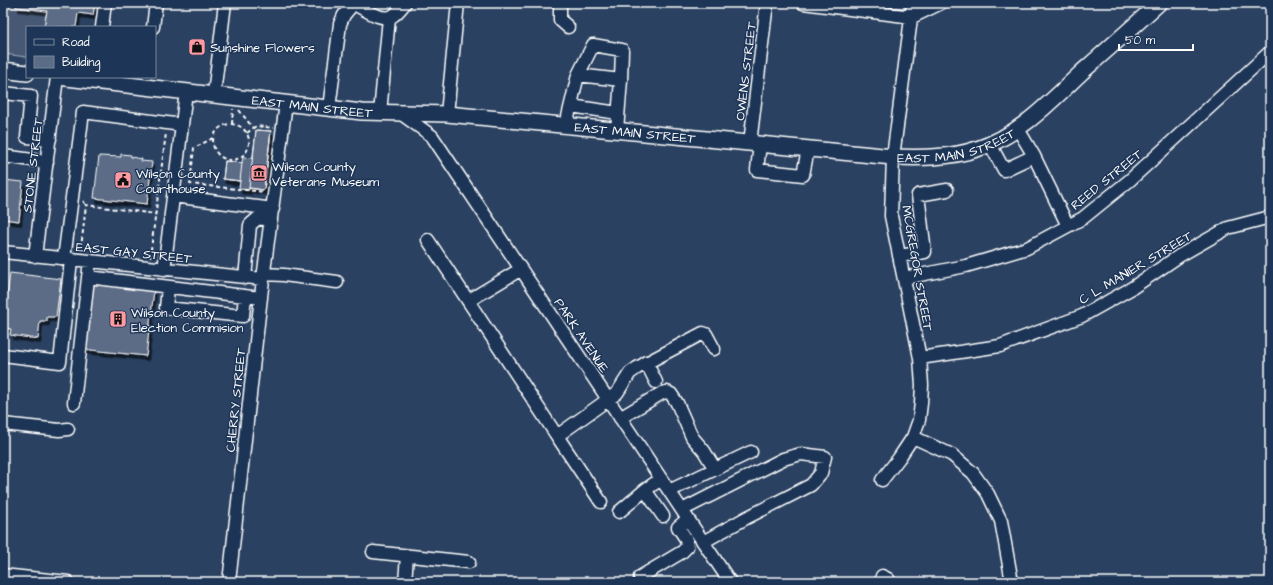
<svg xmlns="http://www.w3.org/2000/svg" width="1273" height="585" viewBox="0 0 1273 585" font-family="'Architects Daughter',sans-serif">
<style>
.green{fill:#465975;stroke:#a2acba}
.building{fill:#5b6c86;stroke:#fff;filter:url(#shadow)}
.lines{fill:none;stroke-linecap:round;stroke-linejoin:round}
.minor-casing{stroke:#fff;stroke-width:15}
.major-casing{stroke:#fff;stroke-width:18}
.path{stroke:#fff;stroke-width:2;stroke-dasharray:4 3;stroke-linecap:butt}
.minor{stroke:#1d3557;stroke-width:12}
.major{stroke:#1d3557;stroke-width:15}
.labels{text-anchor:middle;stroke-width:3;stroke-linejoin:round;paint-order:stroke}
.poi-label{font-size:13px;fill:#fff;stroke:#1d3557;text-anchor:start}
.street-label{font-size:13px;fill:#fff;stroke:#1d3557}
</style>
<defs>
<filter id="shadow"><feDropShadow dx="2.5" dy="4.5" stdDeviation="0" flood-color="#0009"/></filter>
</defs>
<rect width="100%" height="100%" fill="#2a4161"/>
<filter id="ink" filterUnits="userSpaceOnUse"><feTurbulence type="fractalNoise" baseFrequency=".025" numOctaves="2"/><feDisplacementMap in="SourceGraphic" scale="8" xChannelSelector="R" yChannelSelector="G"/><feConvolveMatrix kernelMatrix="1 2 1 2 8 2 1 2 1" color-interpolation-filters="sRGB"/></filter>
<g filter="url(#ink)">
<!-- green -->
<path class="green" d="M3 6 46 12 44 27H27V57L3 54Z"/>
<!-- building -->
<path class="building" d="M16 3H95L93 15 78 13 76 27H44L47 11 16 7Z
M256 130 271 131 264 190 249 188V190L239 189 240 181 223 179 225 161 242 163 243 157 253 158Z
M256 130 271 131 264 190 249 188Z
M121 154 131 155V157L142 159 141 161 152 162 147 204 94 198 99 156 121 157Z
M225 161 242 163 240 181 223 179Z
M3 180 23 182 19 221 3 219Z
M10 273 61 279 56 317H47V321H40L38 339 10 335 11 329 3 328Z
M90 283 154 290 146 356 82 349Z"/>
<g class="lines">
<defs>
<path id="minor" d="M358 3V6C367 11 385 23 394 15 398 12 402 7 405 3
M560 3V20L568 27
M803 3 912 17 941 3
M102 27 105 3
M153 27 156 3
M578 75 593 45 622 50 621 80
M3 93 31 96 27 137 50 139
M214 94 225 3
M571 106 618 113
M329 108 340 24 344 15 354 3
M380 113 389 18
M400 113 432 136 730 582
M447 114 458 3
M566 125 578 75 621 80 617 130
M750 143 767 3
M760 144 757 170 803 175 808 149
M990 144 1004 170 1034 156 1018 129
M3 156 47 162
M1034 156 1068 226
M173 196 273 209
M428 240 557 436 617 393 630 373 637 368 703 333 706 334 714 349
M3 252 263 279
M35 256 57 77
M899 256 925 252 918 195 947 190
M64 259 83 112 182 125 186 91
M164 270 182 125
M264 274 284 275 337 282
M88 277 261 298
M245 278 250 225 258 218 271 220
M904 278 966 266 1027 248 1083 218 1130 180 1270 52
M168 287 166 308 243 316 245 296
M468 301 521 269
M3 355 60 362 71 260
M920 358 1000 346 1082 316 1132 288 1179 256 1228 228 1270 217
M646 362 656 382
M74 403 89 269
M620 418 662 393 667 392 671 394 677 403 692 437 704 451 715 469
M3 424 59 430 68 429
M557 436 601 502
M913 437 952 455 973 473 988 494 1001 521 1012 582
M882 480 899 458 913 437 919 420 921 403 922 385 920 358 891 216 893 157 913 3
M645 490 663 516
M669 491 751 452
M682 510 783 459 801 454 825 457 821 473 811 485 746 518 703 542
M619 512 645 490 661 479
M373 552 469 562
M3 575 68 582
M882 576 888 579 890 582
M640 577 682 552 687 547 686 539 678 527 688 519
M229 582 263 279 286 103
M405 582 407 556"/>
<g id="major">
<path d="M3 70 27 73"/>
<path id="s1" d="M58 77 362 112 447 114 893 157C921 158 950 158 977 149 1019 136 1051 101 1082 72 1108 49 1134 26 1159 3"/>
</g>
</defs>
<!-- minor casing -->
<use href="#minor" class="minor-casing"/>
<!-- major casing -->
<use href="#major" class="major-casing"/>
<!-- path -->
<path class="path" d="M239 110 253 128
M213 142a18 18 0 1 1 36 0a18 18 0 1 1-36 0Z
M232 124 233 109
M247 133 256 126 273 128
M213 138 194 148 190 184 264 192
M83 201 86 205
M81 248 86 205 156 214
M150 257 166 133"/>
<!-- minor -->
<use href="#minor" class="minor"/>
<!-- major -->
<use href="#major" class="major"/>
</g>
</g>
<!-- icons -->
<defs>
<symbol id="shop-square" viewBox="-11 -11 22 22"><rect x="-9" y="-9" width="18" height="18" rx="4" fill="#ff9aa2" stroke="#1d3557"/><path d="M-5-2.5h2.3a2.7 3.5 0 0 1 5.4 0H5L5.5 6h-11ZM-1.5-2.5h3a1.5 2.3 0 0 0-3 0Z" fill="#111"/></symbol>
<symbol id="museum-square" viewBox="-11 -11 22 22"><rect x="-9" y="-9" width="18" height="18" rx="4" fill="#ff9aa2" stroke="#1d3557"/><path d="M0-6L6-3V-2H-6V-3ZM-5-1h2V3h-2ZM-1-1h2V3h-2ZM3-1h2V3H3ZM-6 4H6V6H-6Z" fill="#111"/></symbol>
<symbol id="civic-square" viewBox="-11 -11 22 22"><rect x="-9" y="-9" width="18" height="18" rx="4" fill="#ff9aa2" stroke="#1d3557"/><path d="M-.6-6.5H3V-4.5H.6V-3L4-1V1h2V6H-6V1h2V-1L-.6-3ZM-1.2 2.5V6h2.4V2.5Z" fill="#111"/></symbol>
<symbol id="building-square" viewBox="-11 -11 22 22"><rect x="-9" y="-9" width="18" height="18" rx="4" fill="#ff9aa2" stroke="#1d3557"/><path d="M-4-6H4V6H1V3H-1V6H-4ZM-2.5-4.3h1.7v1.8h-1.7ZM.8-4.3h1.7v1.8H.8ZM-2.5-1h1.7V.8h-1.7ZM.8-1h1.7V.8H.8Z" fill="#111"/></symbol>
</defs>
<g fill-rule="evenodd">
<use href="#shop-square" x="187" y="37" width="20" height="20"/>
<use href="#museum-square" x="249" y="163" width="20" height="20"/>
<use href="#civic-square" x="113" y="170" width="20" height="20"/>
<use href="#building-square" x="108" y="309" width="20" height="20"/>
</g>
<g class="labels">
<!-- poi labels -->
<g class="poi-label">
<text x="210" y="52">Sunshine Flowers</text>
<text x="272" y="171">Wilson County<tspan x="272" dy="15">Veterans Museum</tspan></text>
<text x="136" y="178">Wilson County<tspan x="136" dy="15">Courthouse</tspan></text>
<text x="131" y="317">Wilson County<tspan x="131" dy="15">Election Commision</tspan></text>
</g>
<!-- street labels -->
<g class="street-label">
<text transform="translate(745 71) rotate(-83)" y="5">OWENS STREET</text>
<text dy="5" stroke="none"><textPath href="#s1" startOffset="256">EAST MAIN STREET</textPath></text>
<text dy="5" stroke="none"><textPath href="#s1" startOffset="580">EAST MAIN STREET</textPath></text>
<text dy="5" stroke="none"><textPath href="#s1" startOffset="904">EAST MAIN STREET</textPath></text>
<text transform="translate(32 165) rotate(-83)" y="5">STONE STREET</text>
<text transform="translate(1106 179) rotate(-39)" y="5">REED STREET</text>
<text transform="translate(134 252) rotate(6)" y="5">EAST GAY STREET</text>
<text transform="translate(1135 267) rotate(-31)" y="5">C L MANIER STREET</text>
<text transform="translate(918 268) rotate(80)" y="5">MCGREGOR STREET</text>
<text transform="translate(582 335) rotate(56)" y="5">PARK AVENUE</text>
<text transform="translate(235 400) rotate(-84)" y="5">CHERRY STREET</text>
</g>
</g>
<!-- margin -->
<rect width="1273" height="585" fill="none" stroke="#1d3557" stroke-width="16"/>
<rect x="8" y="8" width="1257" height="569" fill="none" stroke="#fff" stroke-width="1.5" filter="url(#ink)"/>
<!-- legend -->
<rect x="26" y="26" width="130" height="52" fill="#1d3557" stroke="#77869a"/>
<rect x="34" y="39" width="20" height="6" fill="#1d3557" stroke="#77869a"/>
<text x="62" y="46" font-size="12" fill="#ffffff">Road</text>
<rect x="34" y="56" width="20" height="12" fill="#5b6c86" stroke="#77869a"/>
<text x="62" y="66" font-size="12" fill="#ffffff">Building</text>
<!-- scale -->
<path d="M1119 44v6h74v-6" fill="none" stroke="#ffffff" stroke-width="2"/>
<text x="1125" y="44" font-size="12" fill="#ffffff" stroke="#1d3557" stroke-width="3" paint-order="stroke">50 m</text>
</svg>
